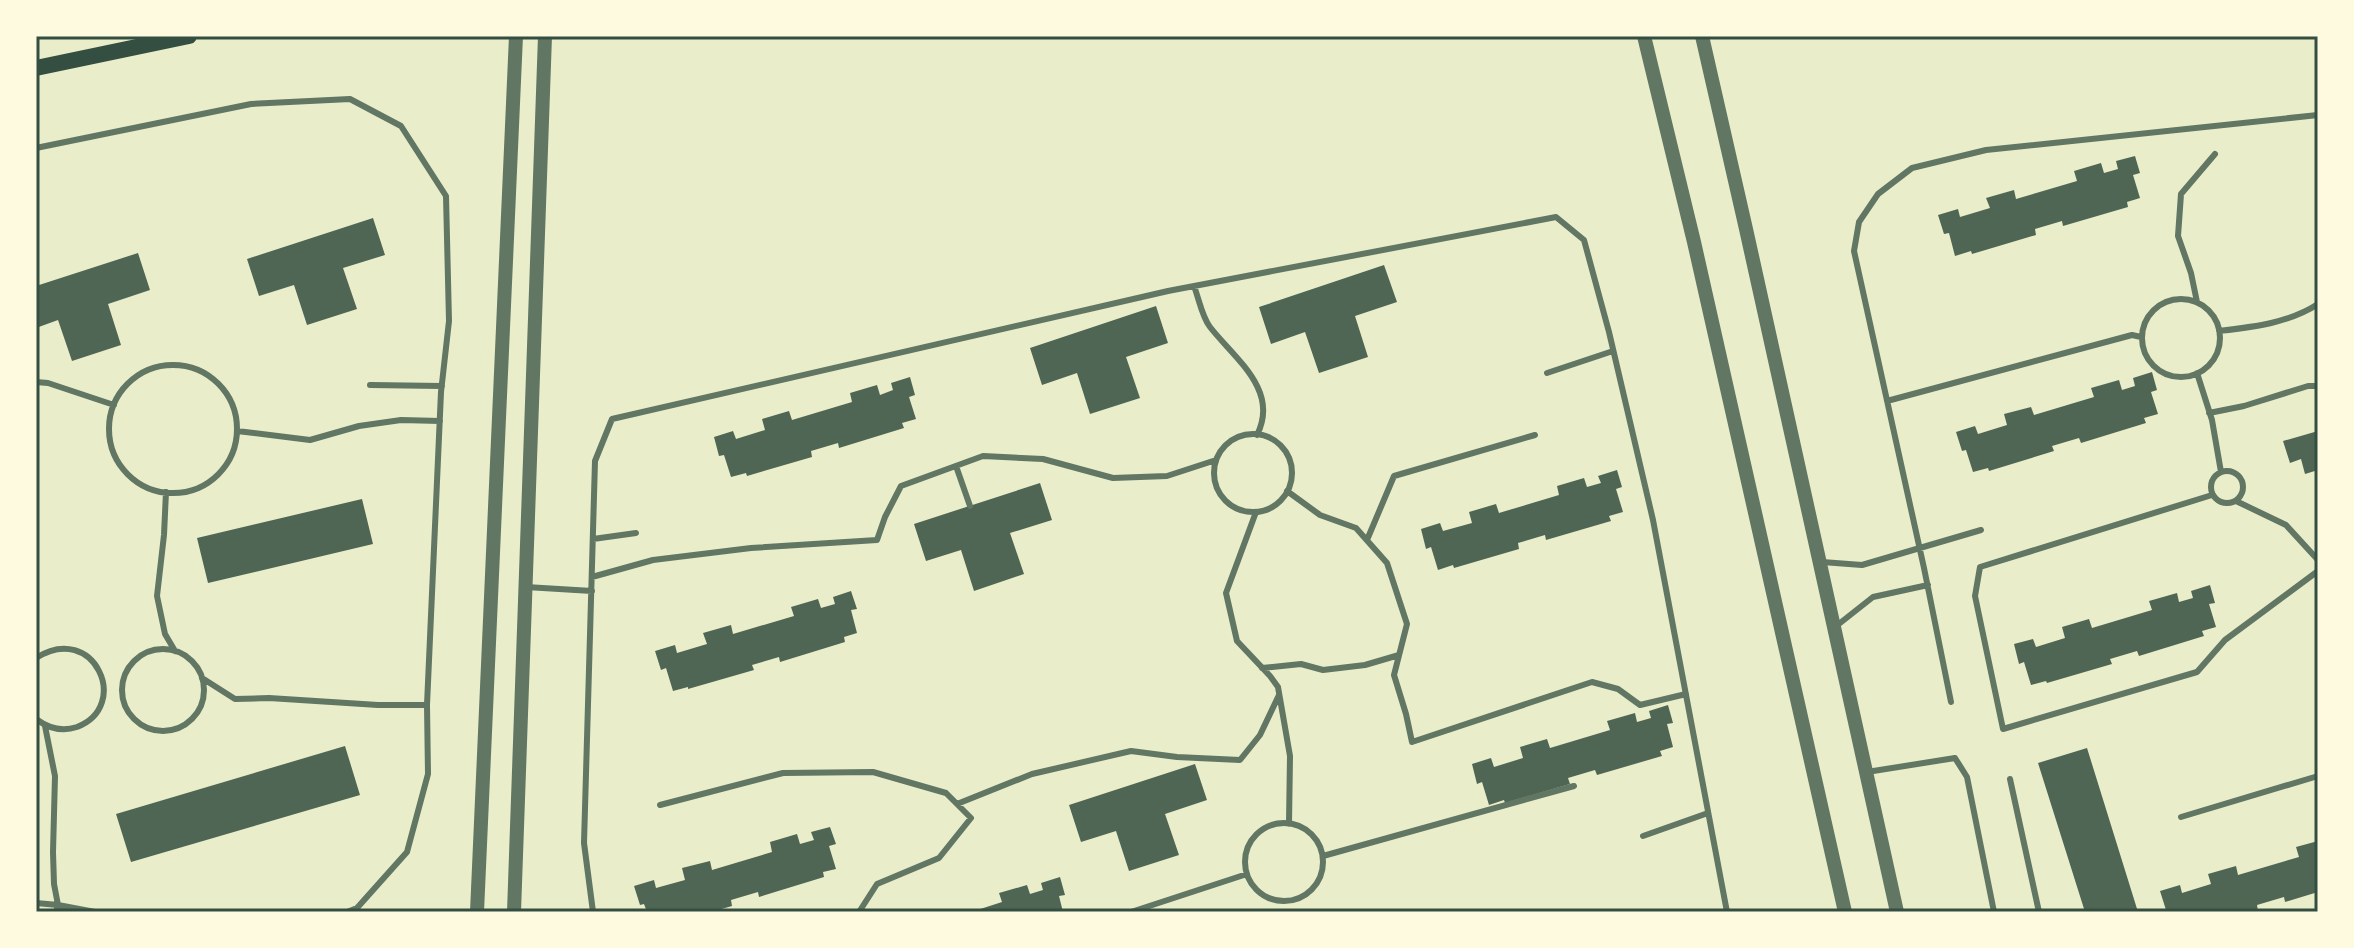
<svg xmlns="http://www.w3.org/2000/svg" width="2354" height="948" viewBox="0 0 2354 948" font-family="'Fira Sans Condensed',sans-serif">
<style>
.building{fill:#4f6655}
.lines{fill:none;stroke-linecap:round;stroke-linejoin:round}
.service{stroke:#617663;stroke-width:6}
.tertiary{stroke:#617663;stroke-width:14}
.secondary{stroke:#344e41;stroke-width:16}
.neatline{fill:none;stroke:#344e41;stroke-width:3}
</style>
<rect width="100%" height="100%" fill="#e9edc9"/>
<!-- building -->
<path class="building" d="M2135 156 2140 173 2133 175 2140 198 2127 202 2128 207 2063 226 2062 221 2035 229 2036 235 1972 254 1971 251 1955 256 1949 233 1944 234 1938 215 1958 209 1960 217 1990 208 1986 198 2014 190 2016 199 2077 181 2074 171 2101 163 2104 173 2118 169 2116 161Z
M373 218 385 255 343 268 357 309 307 325 294 285 259 296 247 259Z
M138 253 150 290 108 304 121 345 72 361 58 320 36 328V286Z
M1384 265 1397 302 1355 316 1368 357 1319 373 1305 332 1271 344 1259 307Z
M1156 306 1168 343 1126 357 1140 398 1090 414 1077 373 1042 385 1030 348Z
M2152 372 2157 390 2151 392 2158 414 2144 418 2146 423 2081 443 2079 438 2052 446 2054 451 1989 471 1988 468 1973 472 1966 450 1962 451 1956 432 1975 426 1978 434 2007 425 2004 414 2031 407 2034 415 2094 397 2091 388 2119 380 2122 390 2135 386 2133 378Z
M910 377 915 395 909 397 916 419 902 423 904 428 839 448 838 443 811 451 812 457 747 476 746 473 731 477 724 455 719 456 714 437 733 431 736 439 765 430 762 419 789 411 792 420 852 402 850 393 877 385 880 395 893 390 891 383Z
M2318 431V470L2305 474 2301 459 2290 463 2283 441Z
M1617 470 1622 487 1616 489 1623 512 1609 516 1611 521 1546 540 1545 535 1518 543 1519 549 1454 568 1453 565 1438 570 1431 547 1426 549 1421 529 1440 523 1443 531 1472 523 1469 512 1496 504 1499 513 1559 495 1557 486 1584 478 1587 487 1601 483 1598 476Z
M1040 483 1052 520 1010 533 1024 574 974 591 961 550 926 561 914 524Z
M362 499 373 544 208 583 197 538Z
M2210 585 2215 603 2209 604 2216 627 2202 631 2204 636 2139 656 2137 651 2110 659 2112 664 2047 683 2046 681 2031 685 2024 662 2019 664 2014 644 2033 639 2036 647 2065 638 2062 627 2089 619 2092 628 2152 610 2149 601 2177 593 2179 602 2193 598 2191 591Z
M851 591 857 609 851 610 857 633 844 637 845 642 780 662 779 657 752 665 754 670 688 689V687L673 691 666 668 661 670 655 651 675 645 677 653 707 644 703 633 731 625 733 634 794 616 791 607 818 599 821 608 835 604 833 597Z
M1668 705 1673 723 1667 724 1673 747 1660 751 1662 756 1597 775 1595 770 1568 778 1570 784 1505 803 1504 800 1489 805 1482 782 1477 784 1472 764 1491 758 1494 767 1523 758 1520 747 1547 739 1550 748 1610 730 1607 721 1635 713 1637 722 1651 718 1649 711Z
M345 746 360 795 131 862 116 814Z
M2087 748 2138 912H2085L2038 763Z
M1195 764 1207 800 1165 814 1179 855 1129 871 1116 831 1081 842 1069 805Z
M830 827 836 844 829 846 836 869 823 872 824 877 759 897 758 892 731 900 732 906 711 912H647L644 904 640 905 634 886 654 880 656 888 685 880 682 868 710 861 712 870 772 852 770 842 797 834 800 844 814 840 811 832Z
M2318 841V892L2285 902 2284 897 2257 905 2258 911 2254 912H2172L2171 909 2166 910 2160 891 2180 885 2182 893 2211 884 2208 874 2236 866 2238 875 2299 857 2296 847Z
M1060 877 1065 895 1059 896 1063 912H971L1002 902 999 893 1027 885 1030 894 1043 890 1041 883Z"/>
<g class="lines">
<!-- service -->
<path class="service" d="M36 148 251 104 350 99 401 126 446 196 449 321 441 392 427 705 428 774 407 852 357 908 347 912
M1194 286C1199 299 1202 317 1210 327 1234 358 1280 390 1257 435
M2142 338a39 39 0 1 1 78 0a39 39 0 1 1-78 0Z
M2197 302 2191 273 2178 236 2181 194 2215 154
M2219 331C2253 327 2289 323 2318 304
M109 429a64 64 0 1 1 128 0a64 64 0 1 1-128 0Z
M1547 373 1613 351
M2197 373 2212 420 2221 472
M36 382 48 383 114 405
M370 385 442 386
M1887 401 2132 335 2141 337
M2209 413 2244 406 2308 386H2318
M237 431 310 440 359 426 401 420 440 421
M1214 473a39 39 0 1 1 78 0a39 39 0 1 1-78 0Z
M956 466 970 506
M2211 487a16 16 0 1 1 32 0a16 16 0 1 1-32 0Z
M1287 491 1320 515 1356 528 1387 563 1407 624 1394 675 1406 714 1412 742 1592 682 1618 689 1640 705 1686 694
M166 492 164 535 157 596 165 634 175 651
M2212 495 1980 567 1975 596 2003 729 2197 672 2225 640 2318 571
M2236 501 2286 525 2318 560
M1256 512 1226 593 1237 641 1270 676 1278 687 1290 756 1289 824
M593 539 636 533
M1367 540 1394 476 1535 435
M1822 562 1862 565 1981 530
M592 577 653 560 751 548 877 540 885 517 901 486 983 456 1043 459 1113 478 1167 476 1216 460
M526 587 592 591
M1835 627 1873 597 1928 585
M122 690a41 41 0 1 1 82 0a41 41 0 1 1-82 0Z
M36 658C94 621 132 706 77 727 62 732 48 728 36 719
M1262 668 1301 664 1323 670 1365 665 1399 655
M202 678 235 699 269 698 378 705H427
M1951 702 1924 568 1854 251 1859 222 1878 194 1912 168 1986 150 2318 115
M1867 772 1955 758 1967 777 1994 912
M2010 779 2039 912
M957 804 1032 774 1131 751 1177 757 1240 760 1260 735 1279 695
M660 805 783 773 873 772 946 793 971 818 939 858 877 884 859 912
M2181 817 2318 776
M1245 862a39 39 0 1 1 78 0a39 39 0 1 1-78 0Z
M1643 836 1708 813
M1323 856 1574 786
M36 903 58 905 54 884 53 852 55 776 45 726
M56 912 58 905 95 912
M593 912 584 843 595 461 612 419 1168 291 1556 217 1584 240 1609 332 1653 520 1727 912
M1131 912 1247 874"/>
<!-- tertiary -->
<path class="tertiary" d="M1644 36 1694 242 1845 912
M1702 36 1746 229 1897 912
M477 912 516 36
M514 912 545 36"/>
<!-- secondary -->
<path class="secondary" d="M36 68 189 36"/>
</g>
<!-- border -->
<rect width="2354" height="948" fill="none" stroke="#fefae0" stroke-width="76"/>
<rect x="38" y="38" width="2278" height="872" class="neatline"/>
</svg>
